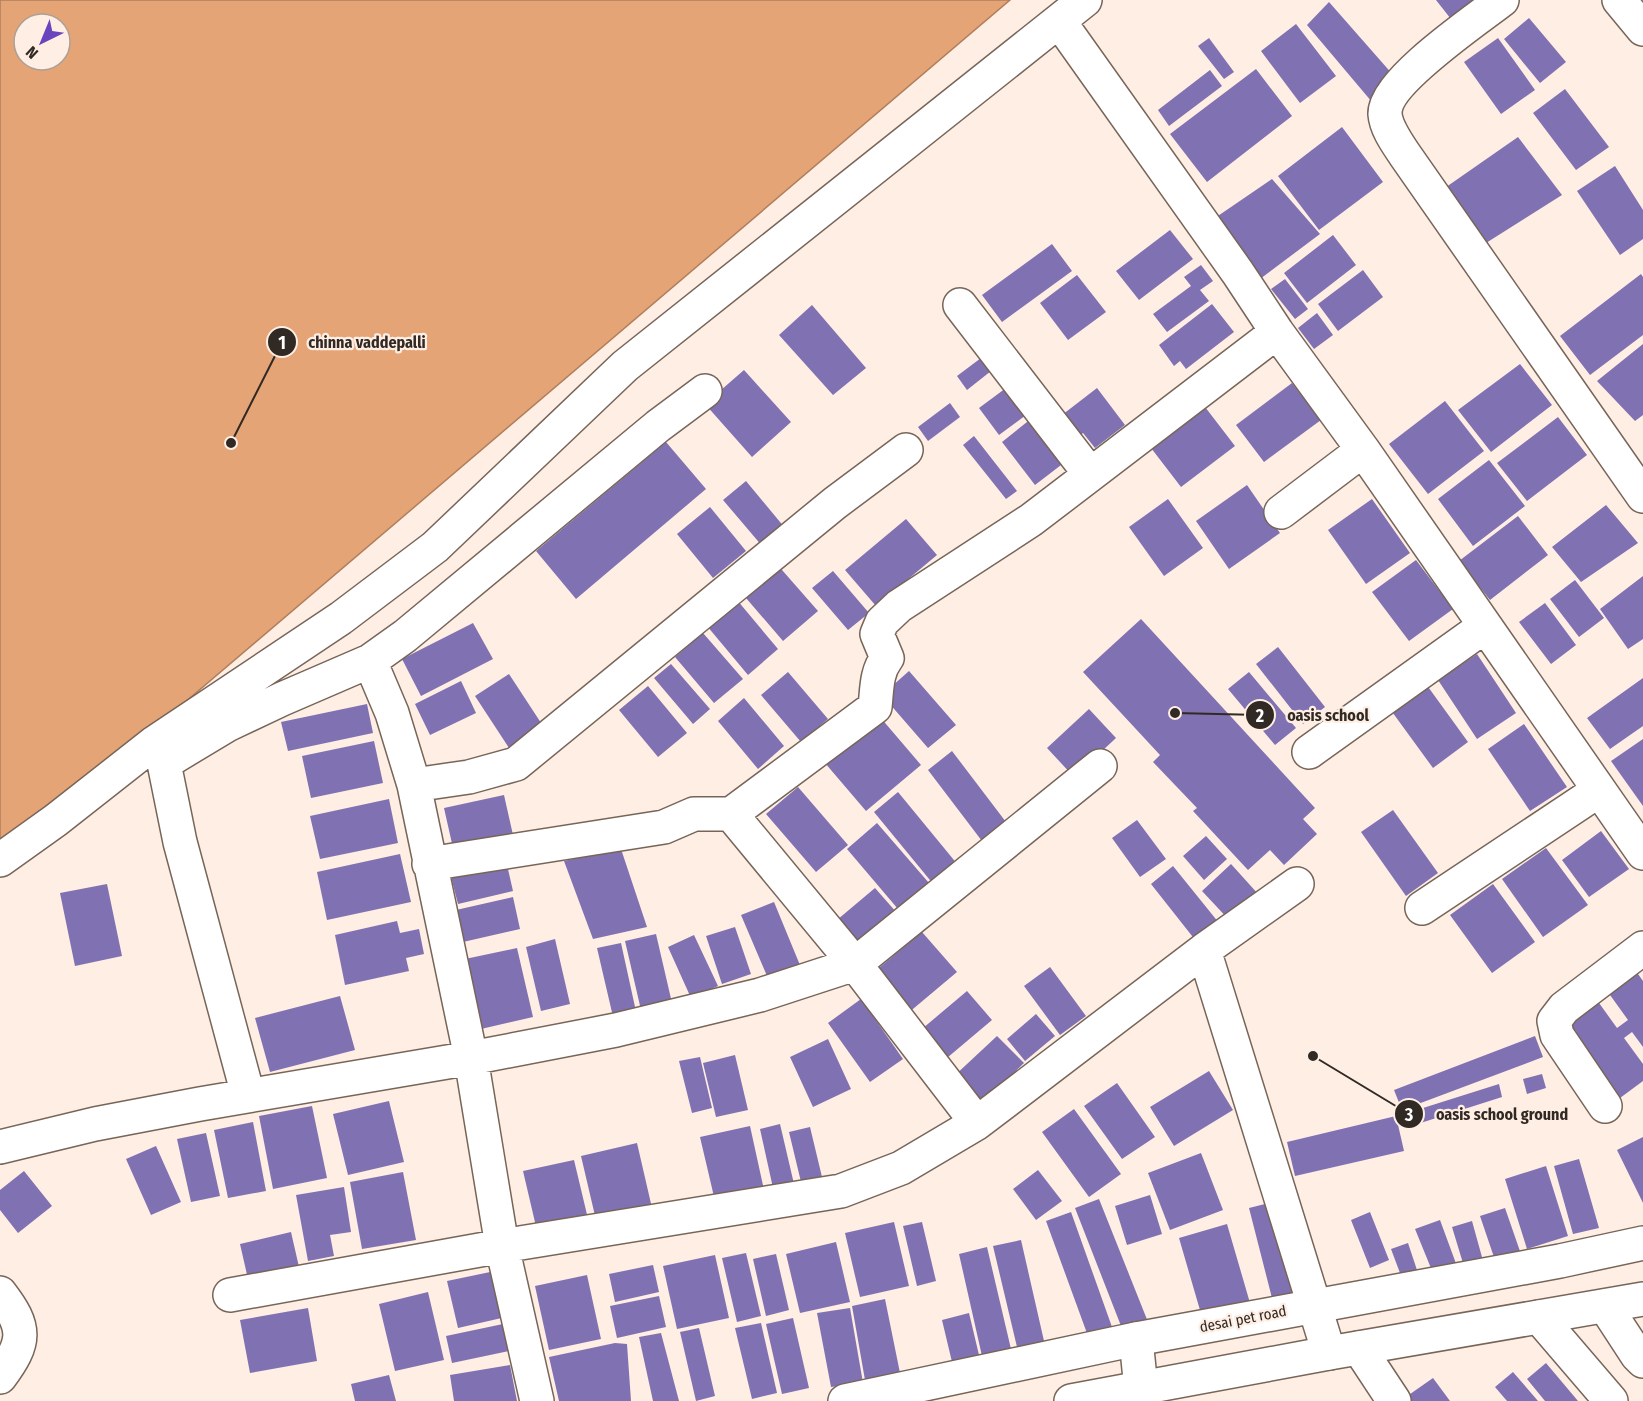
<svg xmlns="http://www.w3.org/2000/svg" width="1643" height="1401" viewBox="0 0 1643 1401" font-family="'Fira Sans Condensed',sans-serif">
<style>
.water{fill:#e5a476;stroke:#af7f5d;stroke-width:1.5;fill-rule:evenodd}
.building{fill:#8071b2}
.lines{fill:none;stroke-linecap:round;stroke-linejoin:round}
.minor-casing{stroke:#776559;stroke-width:36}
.tertiary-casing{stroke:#776559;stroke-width:36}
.minor{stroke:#fff;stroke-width:33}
.tertiary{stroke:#fff;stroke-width:33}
.labels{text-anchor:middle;stroke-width:4.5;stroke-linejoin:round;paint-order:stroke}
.street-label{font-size:15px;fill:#312924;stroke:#feeee3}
.leader{fill:none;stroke:#312924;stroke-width:2}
.callout-dot{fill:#312924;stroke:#feeee3;stroke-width:2}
.mark-label{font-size:18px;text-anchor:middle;font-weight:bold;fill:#fff}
.callout-label{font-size:16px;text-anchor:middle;font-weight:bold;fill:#312924;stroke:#feeee3;stroke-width:4.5;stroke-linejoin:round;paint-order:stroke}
</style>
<rect width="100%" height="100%" fill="#feeee3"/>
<!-- water -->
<path class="water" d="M0 0H1010L22 841 0 849ZM24 24H60V60H24Z"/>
<!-- building -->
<path class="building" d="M1436 0H1494L1458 28Z
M1329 2 1394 76 1372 102 1307 25Z
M1529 18 1566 62 1540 83 1504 39Z
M1296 24 1336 76 1300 103 1261 51Z
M1209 38 1234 72 1224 79 1198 46Z
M1498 38 1535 90 1501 114 1464 62Z
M1256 69 1292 116 1207 182 1170 134Z
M1210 70 1222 86 1169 126 1158 110Z
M1565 89 1609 147 1576 170 1533 113Z
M1342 127 1383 182 1319 230 1278 176Z
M1518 137 1562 195 1486 243 1439 192Z
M1615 166 1643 210V239L1620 255 1577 191Z
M1272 179 1320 234 1260 279 1212 220Z
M1170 230 1193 259 1139 300 1116 271Z
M1333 235 1356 265 1307 303 1284 273Z
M1052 244 1072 271 1002 322 982 295Z
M1201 265 1213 281 1200 290 1209 301 1167 332 1153 314 1191 286 1184 277Z
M1363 270 1383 297 1338 331 1318 304Z
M1641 274 1643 277V335L1590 375 1560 336Z
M1077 275 1106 312 1068 340 1040 303Z
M1285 279 1308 309 1295 319 1271 289Z
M1212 304 1234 332 1186 369 1180 361 1174 366 1159 345Z
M812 305 866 368 833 395 779 335Z
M1317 313 1333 335 1314 349 1298 328Z
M1643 344V415L1635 421 1597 381Z
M981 358 991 371 967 390 957 376Z
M1520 364 1552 405 1491 452 1458 410Z
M744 370 791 422 752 457 705 404Z
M1292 383 1321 420 1264 462 1236 425Z
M1006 388 1026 415 999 435 979 408Z
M1097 388 1125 425 1095 448 1083 433 1078 437 1062 415Z
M1445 401 1484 451 1428 494 1389 444Z
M950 403 960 417 928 441 918 427Z
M1202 403 1235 446 1181 487 1148 444Z
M1558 417 1587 455 1527 501 1497 463Z
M1032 418 1065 462 1035 485 1002 442Z
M974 436 1017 491 1006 499 963 445Z
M666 442 706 489 576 599 536 551Z
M1489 460 1525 506 1473 546 1438 499Z
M746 481 785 528 763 547 723 500Z
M1247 485 1280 533 1229 569 1196 521Z
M1168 499 1203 548 1164 576 1129 527Z
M1372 499 1410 553 1366 584 1328 530Z
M1606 505 1638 543 1581 582 1552 547Z
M710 507 746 551 713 578 677 534Z
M1518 516 1548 555 1490 600 1459 561Z
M906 519 937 555 876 606 845 570Z
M1416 560 1453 609 1409 641 1372 592Z
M775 562 818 611 783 641 740 591Z
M833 571 869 613 848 630 812 588Z
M1643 576V639L1628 649 1600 609Z
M1575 580 1604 618 1579 637 1550 599Z
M737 600 778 649 748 675 707 626Z
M1545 603 1576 645 1551 664 1519 622Z
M1141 619 1315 808 1303 819 1317 834 1284 865 1270 850 1248 870 1193 811 1197 808 1153 762 1160 755 1083 672Z
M473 623 493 659 421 696 402 659Z
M703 633 743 679 714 703 675 657Z
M1278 647 1325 707 1303 724 1256 664Z
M1477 654 1516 713 1477 739 1438 680Z
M671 664 710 709 693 724 654 678Z
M909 671 956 725 928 748 882 695Z
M788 672 828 719 801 742 761 695Z
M1249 672 1296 728 1275 745 1228 689Z
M509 674 545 729 511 751 475 696Z
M1643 678V726L1610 749 1587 718Z
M461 681 476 713 430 735 415 704Z
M1426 684 1468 742 1433 768 1390 709Z
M648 686 687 733 658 757 619 710Z
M744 698 784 746 758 769 718 721Z
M367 704 373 733 288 751 281 722Z
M1089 709 1116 738 1074 777 1047 748Z
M880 717 921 765 866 811 825 763Z
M1524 724 1567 787 1530 811 1488 749Z
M1643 739V806L1611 761Z
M374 741 383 783 311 798 302 756Z
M952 751 1009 826 985 845 928 770Z
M798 787 848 845 816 872 766 814Z
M898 792 958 865 934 885 874 812Z
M504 795 513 835 453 848 444 808Z
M389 799 398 843 320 859 310 816Z
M1393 810 1438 873 1406 896 1361 832Z
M1137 820 1166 859 1140 877 1112 838Z
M877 823 929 883 898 909 847 849Z
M1601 831 1629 869 1589 897 1562 860Z
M1206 836 1227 859 1204 880 1183 856Z
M1546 848 1588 905 1543 937 1502 879Z
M621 849 647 927 593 939 564 861Z
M400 854 411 902 327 920 317 872Z
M505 856 513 891 458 904 449 869Z
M1231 864 1259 895 1231 922 1202 891Z
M1173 866 1219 923 1196 941 1151 884Z
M107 884 122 956 75 966 60 893Z
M1493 884 1535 942 1492 973 1450 915Z
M875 888 897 913 853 950 831 925Z
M513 897 520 929 463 942 456 910Z
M774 902 802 970 770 983 741 915Z
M397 921 400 933 419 929 424 954 406 958 409 971 345 985 335 935Z
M735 927 751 974 722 984 706 936Z
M922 932 957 972 907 1014 873 973Z
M656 934 672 1003 641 1010 625 941Z
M694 935 718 986 691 998 668 947Z
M555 939 570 1004 541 1011 526 947Z
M621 943 637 1016 614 1021 597 948Z
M517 948 533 1017 481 1029 465 959Z
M1050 967 1086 1016 1060 1035 1024 986Z
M1633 967 1643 981V1047L1632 1032 1624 1038 1643 1064V1081L1620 1098 1562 1019 1594 996 1617 1028 1628 1020 1605 988Z
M967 991 992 1020 941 1063 916 1034Z
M340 996 355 1050 270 1072 255 1018Z
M861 999 903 1059 870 1082 828 1023Z
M1036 1014 1055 1036 1025 1061 1007 1039Z
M997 1036 1024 1063 979 1106 952 1078Z
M1535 1036 1543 1057 1402 1110 1394 1090Z
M828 1039 851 1089 813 1107 790 1057Z
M735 1055 748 1110 716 1117 703 1063Z
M700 1057 712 1108 692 1113 679 1061Z
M1209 1071 1233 1110 1174 1146 1150 1107Z
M1542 1074 1546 1088 1527 1094 1523 1079Z
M1117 1083 1155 1137 1122 1159 1084 1106Z
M1499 1084 1502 1097 1408 1127 1404 1114Z
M389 1101 404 1162 348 1175 333 1114Z
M312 1106 327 1178 273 1189 259 1116Z
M1074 1109 1121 1174 1089 1197 1042 1132Z
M1396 1116 1404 1151 1295 1176 1287 1142Z
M253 1122 266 1191 228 1198 214 1130Z
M780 1124 794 1184 773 1188 760 1129Z
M750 1126 764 1190 715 1201 700 1137Z
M810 1127 822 1177 801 1182 789 1132Z
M206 1133 220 1196 191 1202 177 1139Z
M1643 1137V1203L1617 1150Z
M637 1143 652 1208 596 1220 581 1156Z
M156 1146 181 1202 151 1215 126 1159Z
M1201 1153 1223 1210 1170 1230 1148 1173Z
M1579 1159 1599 1228 1573 1234 1554 1166Z
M574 1160 589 1223 538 1235 523 1171Z
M1546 1166 1568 1236 1527 1249 1505 1179Z
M1038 1170 1062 1201 1036 1220 1013 1189Z
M24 1171 52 1206 18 1233 0 1210V1190Z
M403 1172 416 1240 362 1249 350 1182Z
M344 1187 351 1232 330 1235 334 1256 308 1261 296 1195Z
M1150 1195 1162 1234 1127 1245 1115 1206Z
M1099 1199 1148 1322 1123 1331 1075 1208Z
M1269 1203 1292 1293 1272 1298 1249 1208Z
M1505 1208 1522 1257 1497 1266 1480 1216Z
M1071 1212 1112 1327 1088 1336 1046 1221Z
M1370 1212 1389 1260 1370 1268 1351 1220Z
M1440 1220 1458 1269 1435 1278 1415 1229Z
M1472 1221 1485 1268 1466 1273 1452 1227Z
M894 1222 909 1286 860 1297 845 1233Z
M922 1222 936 1281 917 1286 903 1226Z
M1227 1224 1250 1303 1202 1317 1179 1238Z
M291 1232 299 1267 248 1279 240 1244Z
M1021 1240 1044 1341 1017 1347 993 1246Z
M836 1242 850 1302 800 1313 786 1254Z
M1408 1243 1419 1276 1403 1281 1391 1249Z
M987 1247 1011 1349 982 1356 959 1254Z
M746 1253 761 1316 737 1322 722 1258Z
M776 1254 789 1310 766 1316 753 1259Z
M715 1255 729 1318 677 1329 663 1266Z
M653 1265 659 1292 615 1302 609 1274Z
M495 1271 506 1317 458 1328 447 1281Z
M587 1275 601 1339 549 1350 535 1286Z
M428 1292 444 1360 395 1371 379 1304Z
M659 1296 666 1327 617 1338 610 1306Z
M885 1299 900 1373 865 1380 852 1306Z
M308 1308 317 1361 250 1373 240 1320Z
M850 1308 863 1383 831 1387 817 1313Z
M969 1313 979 1355 952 1362 942 1320Z
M793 1318 809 1388 782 1394 766 1324Z
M761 1323 777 1393 752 1399 735 1328Z
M503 1324 509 1351 452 1363 446 1336Z
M699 1328 715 1396 696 1401 680 1332Z
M661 1333 679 1401H653L639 1337Z
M615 1343 627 1344 631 1401H559L549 1357Z
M1546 1363 1578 1401H1545L1527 1379Z
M510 1365 517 1401H454L450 1375Z
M1513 1372 1538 1401H1507L1495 1387Z
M389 1375 396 1401H355L351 1384Z
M1433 1378 1450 1401H1404L1403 1399Z"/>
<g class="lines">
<defs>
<path id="minor" d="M1502 0C1476 20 1384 82 1385 114 1386 128 1397 143 1405 155L1643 496
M1619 0 1643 29
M1059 21 1238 273 1277 332 1363 450 1643 853
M960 305 1090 474
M1281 512 1363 450
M370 661 392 713 414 785 471 1058 502 1246 537 1401
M155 744 164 763 180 842 248 1095
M1309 752 1485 626
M164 763 227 725 282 699 370 661 405 636 658 426 705 391
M414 785 469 777 516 764 835 503 906 450
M731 814 855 964 977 1123
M0 860 56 820 154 743 341 618 435 547 625 366 1085 0
M429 864 664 827 694 814H731L875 707C877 690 876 672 887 658L877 634 882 622 899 606 1031 520 1277 332
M1422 908 1598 791
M1204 950 1329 1353
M1605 1106 1557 1035 1554 1021 1564 1008 1643 948
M0 1147 95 1124 200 1104 471 1058 616 1030 760 995 855 964 1100 766
M0 1293C27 1328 26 1342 0 1377
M230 1295 502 1246 841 1191 901 1168 977 1123 1204 950 1297 884
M1605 1306 1637 1355 1643 1361
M1539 1317 1611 1401
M1136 1339 1141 1389 1145 1401
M1359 1348 1394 1401"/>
<path id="tertiary" d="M845 1401 1136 1339 1560 1261 1643 1243
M1071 1401 1329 1353 1643 1299"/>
</defs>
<!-- minor casing -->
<use href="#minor" class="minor-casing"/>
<!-- tertiary casing -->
<use href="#tertiary" class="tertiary-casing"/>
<!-- minor -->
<use href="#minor" class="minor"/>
<!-- tertiary -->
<use href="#tertiary" class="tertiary"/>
</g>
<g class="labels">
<!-- street labels -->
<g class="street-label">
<text transform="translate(1243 1319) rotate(-11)" y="5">desai pet road</text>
</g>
</g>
<!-- callouts -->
<path class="leader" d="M231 443L282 342M1175 713L1260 715M1313 1056L1409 1114"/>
<g class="callout-dot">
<circle cx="231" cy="443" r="6"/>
<circle cx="1175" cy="713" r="6"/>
<circle cx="1313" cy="1056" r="6"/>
<circle cx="282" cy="342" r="15"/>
<circle cx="1260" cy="715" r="15"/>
<circle cx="1409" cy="1114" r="15"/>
</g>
<g class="mark-label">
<text x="282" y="349">1</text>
<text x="1260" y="722">2</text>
<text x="1409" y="1121">3</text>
</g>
<g class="callout-label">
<text x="367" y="348">chinna vaddepalli</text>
<text x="1328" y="721">oasis school</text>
<text x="1502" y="1120">oasis school ground</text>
</g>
<!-- north arrow -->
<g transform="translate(42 42) rotate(223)"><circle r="28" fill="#feeee3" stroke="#ac9f97" stroke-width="1.5"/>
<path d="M0-4.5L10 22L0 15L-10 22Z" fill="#6a44bd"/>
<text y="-9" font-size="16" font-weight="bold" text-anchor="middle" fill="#312924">N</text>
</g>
</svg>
